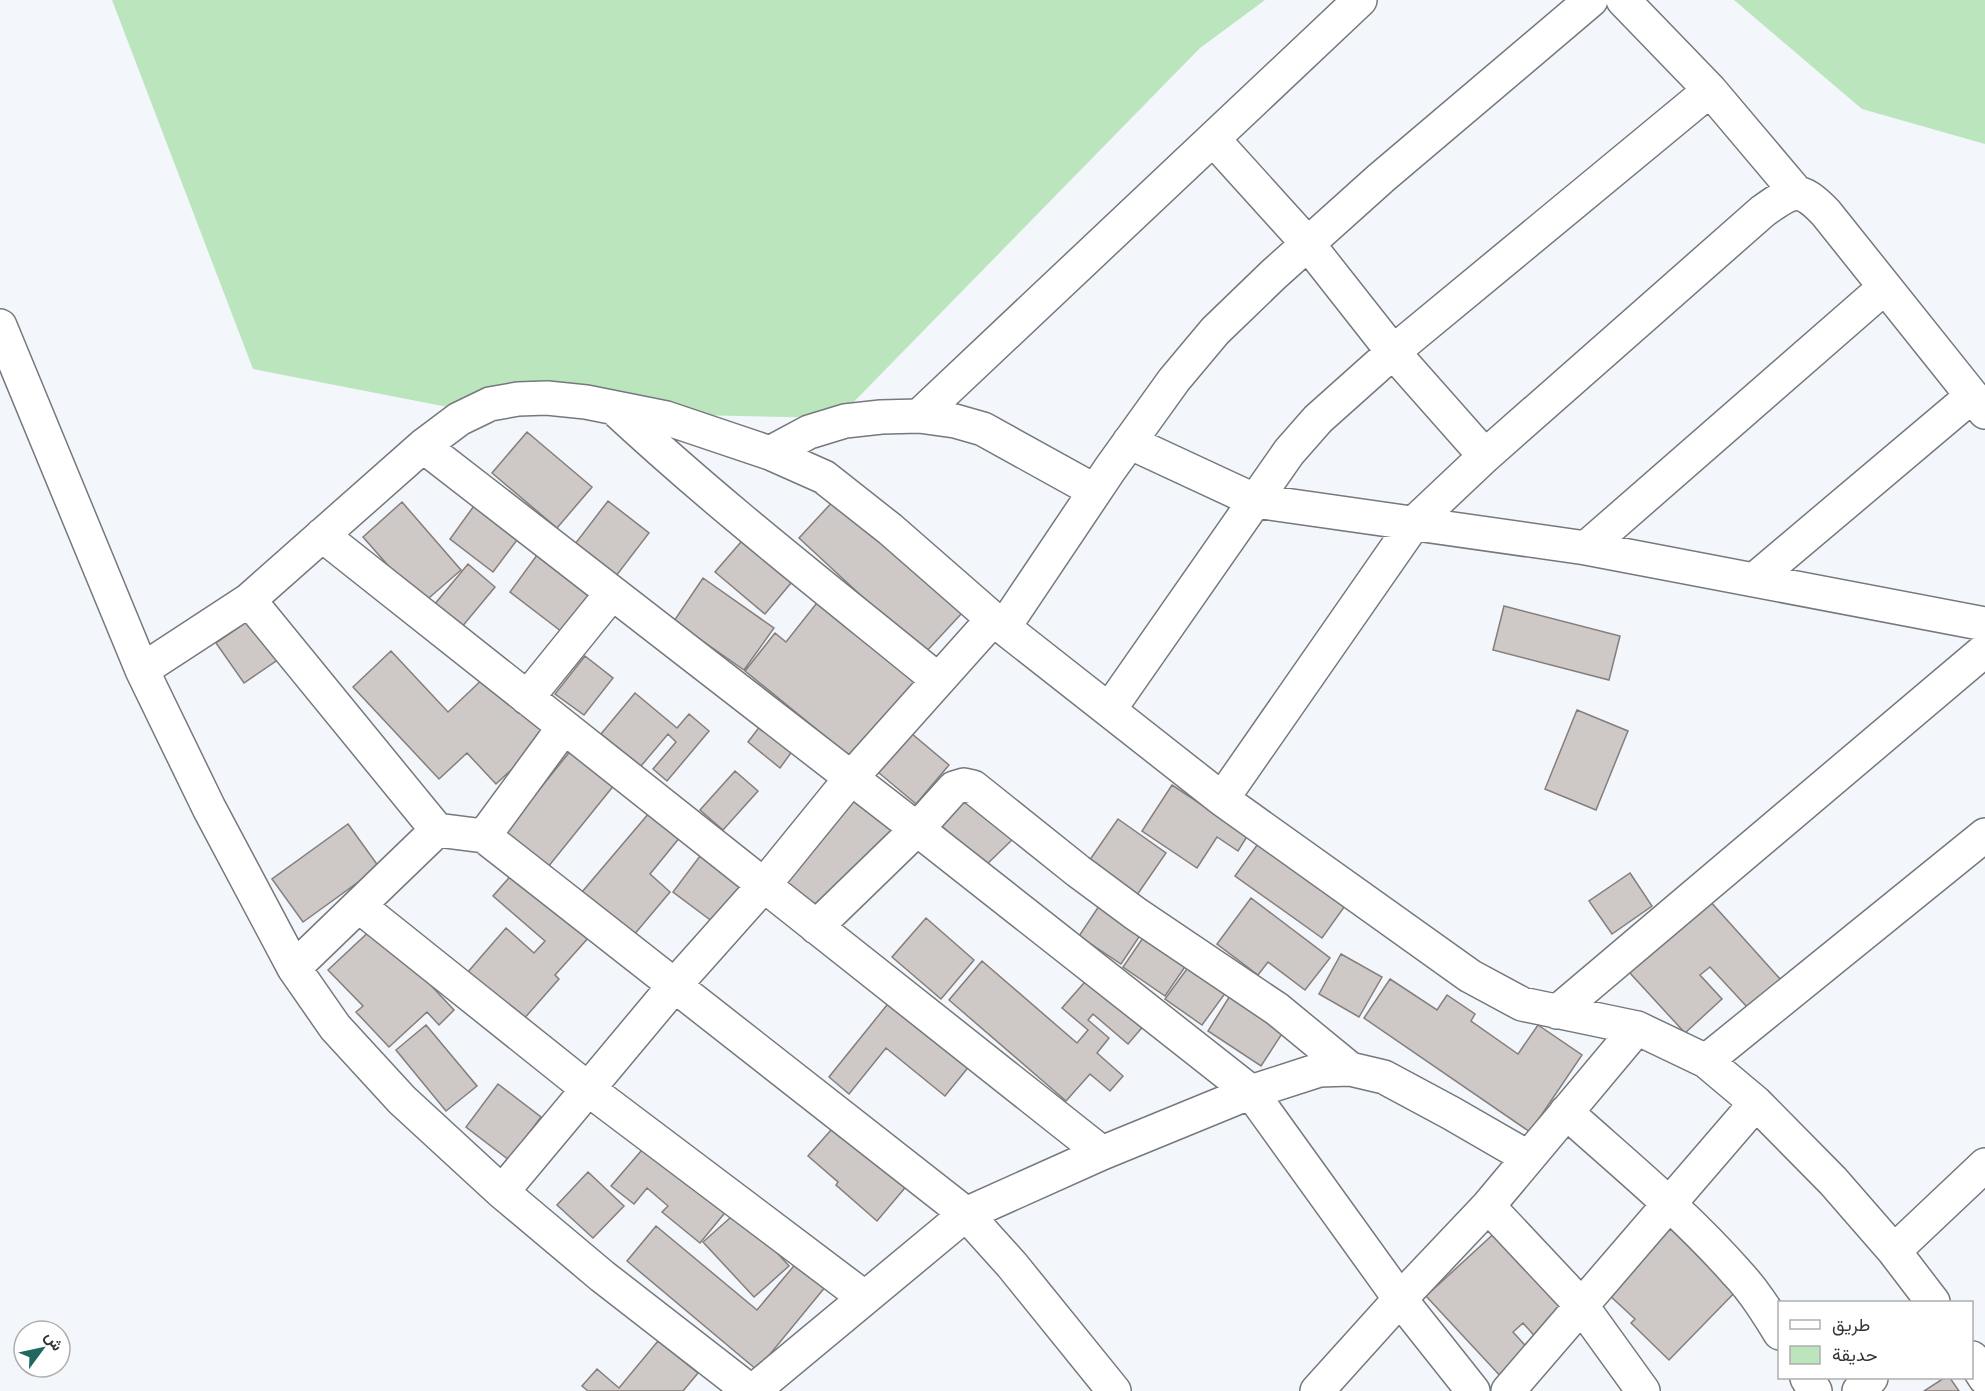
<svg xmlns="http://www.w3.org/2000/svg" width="1985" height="1391" viewBox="0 0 1985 1391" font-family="'Varela Round',Vazirmatn,sans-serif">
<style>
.green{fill:#bbe5bd}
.building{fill:#cec8c6;stroke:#847e7d;stroke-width:1.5}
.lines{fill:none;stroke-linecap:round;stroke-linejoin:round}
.minor-casing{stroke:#75787c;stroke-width:36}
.minor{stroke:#fff;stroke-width:33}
</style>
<rect width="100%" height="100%" fill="#f3f6fb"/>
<!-- green -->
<path class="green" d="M112 0H1265L1200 48 838 418 463 410 253 369Z
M1734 0H1985V144L1862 109Z"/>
<!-- building -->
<path class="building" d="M527 432 592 487 557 528 492 473Z
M837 497 962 613 924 654 799 538Z
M479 499 523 532 493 572 450 539Z
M608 501 649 533 616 576 575 544Z
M402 502 461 570 422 604 363 537Z
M747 535 796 577 765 614 715 572Z
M540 551 597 594 566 635 510 592Z
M468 564 495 587 461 628 434 605Z
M703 578 774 628 744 670 674 621Z
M820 599 924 683 858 763 745 671 775 633 786 642Z
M1504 606 1620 636 1609 680 1493 650Z
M251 619 279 659 244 683 216 643Z
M391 651 448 712 488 674 547 737 496 784 467 753 439 779 353 687Z
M585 656 613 678 584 715 555 694Z
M635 693 677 728 689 714 709 731 667 781 653 769 676 742 668 734 641 766 601 734Z
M1577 710 1628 731 1596 810 1545 789Z
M764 721 796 746 780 768 748 742Z
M905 728 949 765 916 804 872 767Z
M576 744 619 779 548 867 505 832Z
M735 771 758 791 723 830 700 810Z
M1172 785 1248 835 1238 851 1217 837 1197 868 1142 831Z
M852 790 896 825 822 913 778 876Z
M972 793 1015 837 983 868 940 824Z
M655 806 685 831 650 874 670 892 633 936 582 892Z
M1118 819 1166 853 1137 895 1089 861Z
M348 824 379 867 303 922 272 879Z
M1260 841 1347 903 1322 938 1235 876Z
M706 848 751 881 717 925 673 892Z
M515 871 590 936 555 975 559 979 522 1021 467 973 506 928 534 953 545 941 493 896Z
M1630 873 1652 906 1612 934 1589 901Z
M1251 898 1330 958 1305 990 1268 962 1258 975 1217 944Z
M1709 900 1782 981 1748 1008 1710 967 1700 975 1722 999 1685 1033 1629 972Z
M1101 903 1143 931 1121 964 1079 936Z
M926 918 974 960 941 999 892 957Z
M375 926 454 1010 439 1025 427 1012 389 1047 356 1012 363 1006 328 970Z
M1147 932 1189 961 1165 996 1123 967Z
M1341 954 1382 977 1359 1017 1319 994Z
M982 961 1077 1043 1088 1030 1062 1008 1091 975 1146 1023 1128 1044 1093 1014 1088 1020 1109 1038 1097 1053 1123 1076 1110 1091 1090 1074 1066 1101 949 1000Z
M1192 962 1229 988 1202 1025 1165 999Z
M1390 979 1437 1010 1447 995 1475 1014 1471 1021 1518 1054 1538 1025 1582 1055 1530 1132 1364 1018Z
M1233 991 1287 1026 1261 1066 1208 1031Z
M895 995 975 1059 945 1096 886 1048 849 1094 829 1077Z
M426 1025 477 1086 446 1111 396 1050Z
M498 1084 541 1117 509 1160 466 1127Z
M839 1121 909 1183 877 1221 836 1185 838 1182 808 1156Z
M647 1144 728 1209 700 1243 662 1212 668 1206 647 1188 634 1204 611 1186Z
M588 1172 624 1206 593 1238 557 1205Z
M739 1210 789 1266 754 1297 703 1242Z
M1675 1224 1741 1286 1669 1360 1631 1323 1635 1319 1608 1294Z
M656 1226 757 1310 798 1261 826 1286 757 1370 627 1261Z
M1500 1228 1573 1309 1539 1341 1523 1323 1513 1332 1532 1353 1504 1380 1426 1296Z
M658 1341 698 1373 683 1391H588L582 1386 597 1369 619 1388Z
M1944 1378H1950L1959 1391H1924Z"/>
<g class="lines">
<defs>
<path id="minor" d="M1623 0 1710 90 1797 193
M1213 139 1308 244 1393 352 1485 456
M0 326 142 670 209 808 294 968 335 1027 402 1100 502 1192 602 1276 750 1391
M614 408C717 504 829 591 938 680
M919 416 1360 0
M1129 442 1256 501 1586 548 1985 624
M423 446 459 419 490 404 518 399 547 398 586 402 666 418 770 453 824 477 890 529 993 619 1222 799 1470 976 1522 1004 1637 1028 1706 1061 1756 1103 1833 1181 1894 1251 1933 1302
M770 453 809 432 845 421 881 417 919 416 955 421 983 429 1095 491
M322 535 1102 1153
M1586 548 1885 287
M1754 580 1972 396
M249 600 437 830 484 836 966 1214 1012 1265 1114 1391
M1004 627 1110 469 1174 380 1215 331 1273 275 1381 178 1591 0
M142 670 249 600 423 446 917 829 1251 1092 1400 1299 1473 1391
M527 698 612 593
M1109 710 1289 452 1318 419 1393 352 1710 90
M1222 799 1414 523 1485 456 1763 211C1793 190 1799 185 1826 213L1985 412
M484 836 564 727
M359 906 588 1089 865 1298
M816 927 917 829 954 788 964 785 973 787 1078 871 1136 914 1277 1009 1350 1069
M294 968 437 830
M1557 1012 1985 650
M1706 1061 1985 835
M1566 1112C1624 1164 1685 1214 1737 1273 1754 1291 1767 1312 1780 1333
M502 1192 674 986 764 885 851 778 993 619
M1488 1206 1581 1305 1643 1391
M1894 1251 1985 1165
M1972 1358 1985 1378
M1807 1378 1815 1391
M753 1391 966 1214 1102 1153 1251 1092 1319 1070 1350 1069 1384 1077 1451 1113 1527 1157
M1317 1391 1400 1299 1488 1206 1637 1028
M1508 1391 1756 1103
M1859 1391 1871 1378"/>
</defs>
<!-- minor casing -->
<use href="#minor" class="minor-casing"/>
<!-- minor -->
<use href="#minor" class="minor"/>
</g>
<!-- legend -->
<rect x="1778" y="1301" width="195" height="78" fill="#ffffff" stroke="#aeaeaf" stroke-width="1.5"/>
<rect x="1790" y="1320" width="30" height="9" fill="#ffffff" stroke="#aeaeaf" stroke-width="1.5"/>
<text x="1832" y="1331" font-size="18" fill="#343537">طريق</text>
<rect x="1790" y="1346" width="30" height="18" fill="#bbe5bd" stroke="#aeaeaf" stroke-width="1.5"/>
<text x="1832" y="1361" font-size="18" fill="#343537">حديقة</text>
<!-- north arrow -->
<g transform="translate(42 1349) rotate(57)"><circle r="28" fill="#ffffff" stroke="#aeaeaf" stroke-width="1.5"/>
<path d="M0-4.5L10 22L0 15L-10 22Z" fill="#1e6860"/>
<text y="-9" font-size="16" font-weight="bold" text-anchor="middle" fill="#343537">ش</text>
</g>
</svg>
